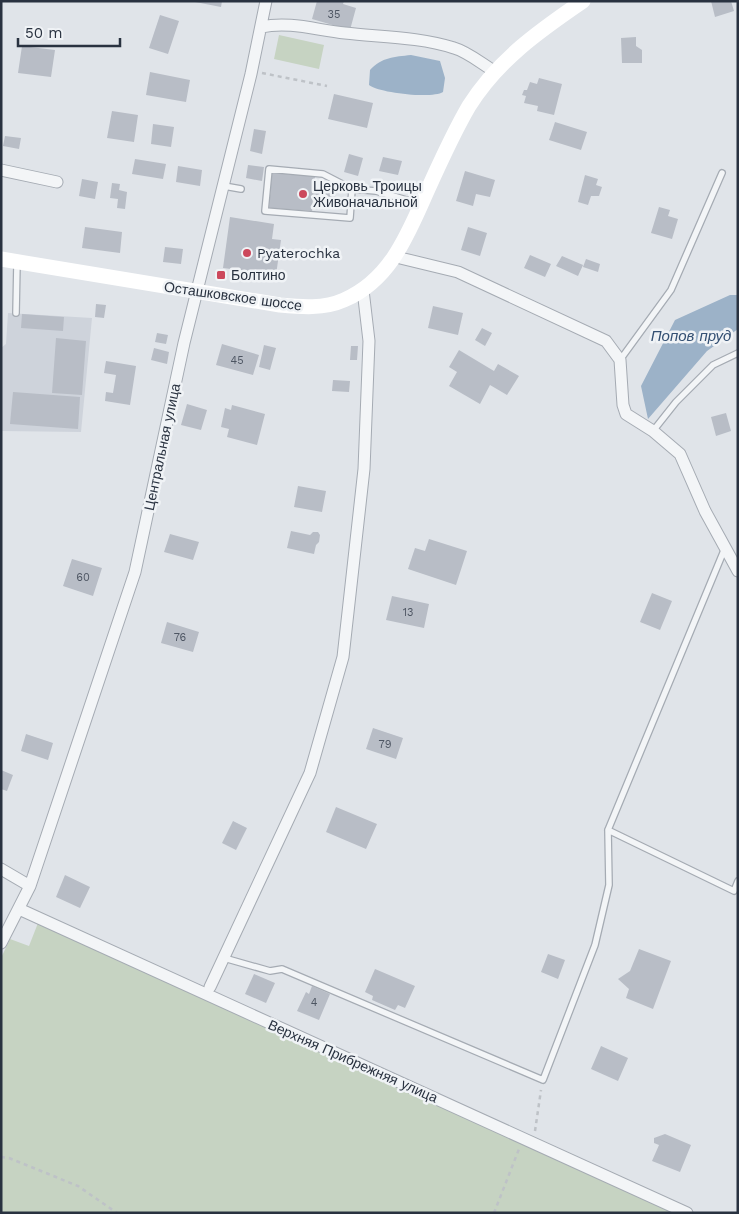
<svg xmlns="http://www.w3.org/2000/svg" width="739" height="1214" viewBox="0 0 739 1214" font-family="'Work Sans',sans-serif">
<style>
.built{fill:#ced3db}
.green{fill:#c6d3c2}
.water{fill:#9cb2c8}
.building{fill:#b8bdc6}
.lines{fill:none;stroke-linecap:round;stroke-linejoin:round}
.lane-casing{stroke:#a5abb3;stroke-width:8}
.street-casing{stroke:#a5abb3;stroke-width:13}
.path{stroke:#bec2c7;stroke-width:2.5;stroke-dasharray:4 4;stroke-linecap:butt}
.lane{stroke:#f3f5f7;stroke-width:5.5}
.street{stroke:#f3f5f7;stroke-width:11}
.secondary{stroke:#fff;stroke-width:15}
.poi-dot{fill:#cc485c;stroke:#f0f3f6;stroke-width:2}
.labels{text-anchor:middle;stroke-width:5;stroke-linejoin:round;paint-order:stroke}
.number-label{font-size:11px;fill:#4d5562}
.poi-label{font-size:14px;fill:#293240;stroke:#f0f3f6;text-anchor:start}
.street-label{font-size:14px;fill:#293240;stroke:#f0f3f6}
.water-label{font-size:15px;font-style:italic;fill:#345073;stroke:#f0f3f6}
</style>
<rect width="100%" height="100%" fill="#e0e4e9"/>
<!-- built -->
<path class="built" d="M8 313 92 318 81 432 1 431V348L6 344Z"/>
<!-- green -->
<path class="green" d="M279 35 324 45 319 69 274 59Z
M38 923 694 1213H1V958L10 939 29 946Z"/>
<!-- water -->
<path class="water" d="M411 55 440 61 445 78 443 92C432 99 379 93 369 85L370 70C382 57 394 57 411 55Z
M730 295H738V329L707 351 648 419 641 386 675 320Z"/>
<!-- building -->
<path class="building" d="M190 1H222L221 7Z
M317 1H344L343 4 356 8 350 30 312 19Z
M711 1H731L734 11 715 17Z
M160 15 179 21 168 54 149 48Z
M636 37V46L642 50V63H622L621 38Z
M22 46 55 50 51 77 18 73Z
M150 72 190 80 186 102 146 95Z
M539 78 562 84 554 115 537 111 538 106 524 103 526 96 522 95 524 90H527L530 82 537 84Z
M334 94 373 103 367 128 328 119Z
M112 111 138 115 134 142 107 138Z
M555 122 587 132 581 150 549 140Z
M153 124 174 127 171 147 151 144Z
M254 129 266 131 262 154 250 151Z
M5 136 21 138 19 149 3 146Z
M349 154 363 158 358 176 344 172Z
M383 157 402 161 398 175 379 171Z
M135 159 166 164 163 179 132 174Z
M248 165 264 167 262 181 246 178Z
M178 166 202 170 200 186 176 182Z
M465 171 495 180 490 197 476 194 473 206 456 201Z
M272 173 315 176 314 191 336 190 335 201 313 197 312 211 269 208Z
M585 175 598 179 596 185 602 187 599 196H591L588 205 578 202Z
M82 179 98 182 95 199 79 196Z
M112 183 120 184 119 190 127 192 125 209 117 208 118 199 110 198Z
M659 207 670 210 668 216 678 219 672 239 651 233Z
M230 217 274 224 272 239 281 240 276 275 223 268Z
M85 227 122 232 120 253 82 248Z
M468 227 487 233 480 256 461 250Z
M165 247 183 249 181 264 163 262Z
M530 255 551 264 545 277 524 268Z
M562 256 583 265 578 276 556 266Z
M586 259 600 264 598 272 583 267Z
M96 304 106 305 104 318 95 317Z
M433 306 463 313 458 335 428 328Z
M22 314 64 317 63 331 21 328Z
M482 328 492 333 485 346 475 340Z
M157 333 168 335 166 344 155 342Z
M56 338 86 341 82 395 52 393Z
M222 344 259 355 253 375 216 365Z
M264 345 276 348 270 370 259 367Z
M351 346H358L357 360H350Z
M154 348 169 352 167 364 151 360Z
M459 350 494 371 498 364 519 376 507 395 490 385 480 404 449 386 457 372 449 367Z
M106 361 136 366 130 405 105 401 106 392 113 393 116 375 104 373Z
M333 380 350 381 349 392 332 391Z
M13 392 80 397 78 429 10 424Z
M187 404 207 410 201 430 181 425Z
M232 405 265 414 257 445 227 437 229 429 221 427 225 408 231 410Z
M726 413 731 431 716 436 711 417Z
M298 486 326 491 322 512 294 507Z
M291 531 310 535 313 532H318L320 535 319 542 316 545 314 554 287 548Z
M170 534 199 542 193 560 164 552Z
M429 539 467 551 456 585 408 569 415 548 425 551Z
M72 559 102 568 93 596 63 586Z
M652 593 672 601 660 630 640 622Z
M392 596 429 604 424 628 386 620Z
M167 622 199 632 193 652 161 643Z
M373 728 403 738 396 759 366 749Z
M26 734 53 743 48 760 21 751Z
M1 770 13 775 7 791 1 789Z
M336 807 377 824 366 849 326 832Z
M233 821 247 828 236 850 222 843Z
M65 875 90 887 80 908 56 897Z
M639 949 671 961 653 1009 626 998 629 989 618 979 630 971Z
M548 954 565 960 558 979 541 972Z
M375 969 415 986 405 1008 398 1005 395 1010 372 1000 373 996 365 992Z
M254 974 275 983 266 1003 245 994Z
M312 986 330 994 319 1020 297 1011 306 992 309 994Z
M601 1046 628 1058 618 1081 591 1069Z
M665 1134 691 1145 680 1172 652 1161 659 1145 654 1143V1138Z"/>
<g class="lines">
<defs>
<path id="lane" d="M224 186 241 189
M352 189 350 218 265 211 269 169 323 174 352 189 376 191 420 204
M16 313 17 263
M620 360 671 290 722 173
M653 431 676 402 713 365 738 353
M725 548 608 830 734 891 738 881
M224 958 270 971 282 969 543 1080 595 945 609 885 608 830"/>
<path id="street" d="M261 27C290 21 316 30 345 33 381 37 420 37 454 48 468 52 482 64 494 71
M1 170 57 182
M396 257 458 272 606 341 620 360 623 405 626 414 653 431 680 454 705 511 738 571
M1 869 30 886
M19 909 687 1213
M1 943 30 886 135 572 184 343 251 74 266 1
M210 987 310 773 343 657 364 469 369 341 363 290"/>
</defs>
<!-- lane casing -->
<use href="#lane" class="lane-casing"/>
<!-- street casing -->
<use href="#street" class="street-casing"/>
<!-- path -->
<path class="path" d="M262 73 327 86
M535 1131 541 1090
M1 1157 9 1158 78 1186 117 1213
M494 1213 519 1149"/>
<!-- lane -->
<use href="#lane" class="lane"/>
<!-- street -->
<use href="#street" class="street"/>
<!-- secondary -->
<path class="secondary" d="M1 259 280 305C301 307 324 309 344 300 388 281 406 239 424 198 438 167 452 135 469 106 498 60 539 31 583 1"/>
</g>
<!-- markers -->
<g class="poi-dot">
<circle cx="303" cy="194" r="5"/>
<circle cx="247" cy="253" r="5"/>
<rect x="216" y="270" width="10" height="10" rx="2.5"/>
</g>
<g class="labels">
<!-- number labels -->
<g class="number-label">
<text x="334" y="18">35</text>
<text x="237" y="364">45</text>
<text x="83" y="581">60</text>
<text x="408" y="616">13</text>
<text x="180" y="641">76</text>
<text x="385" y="748">79</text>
<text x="314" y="1006">4</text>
</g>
<!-- poi labels -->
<g class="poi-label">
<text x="313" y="191">Церковь Троицы<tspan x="313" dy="16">Живоначальной</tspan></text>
<text x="257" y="258">Pyaterochka</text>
<text x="231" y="280">Болтино</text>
</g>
<!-- street labels -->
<g class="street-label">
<text transform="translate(233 296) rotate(8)" y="5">Осташковское шоссе</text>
<text transform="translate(162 447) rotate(-78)" y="5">Центральная улица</text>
<text transform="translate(353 1061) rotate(24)" y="5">Верхняя Прибрежняя улица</text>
</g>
<!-- water labels -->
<g class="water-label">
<text x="691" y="341">Попов пруд</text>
</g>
</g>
<!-- border -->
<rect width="739" height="1214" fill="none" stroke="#293240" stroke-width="5"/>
<!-- scale -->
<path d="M18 38v8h102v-8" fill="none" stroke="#293240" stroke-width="2.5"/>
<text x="25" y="38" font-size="15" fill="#293240" stroke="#f0f3f6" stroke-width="4" paint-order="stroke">50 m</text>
</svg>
